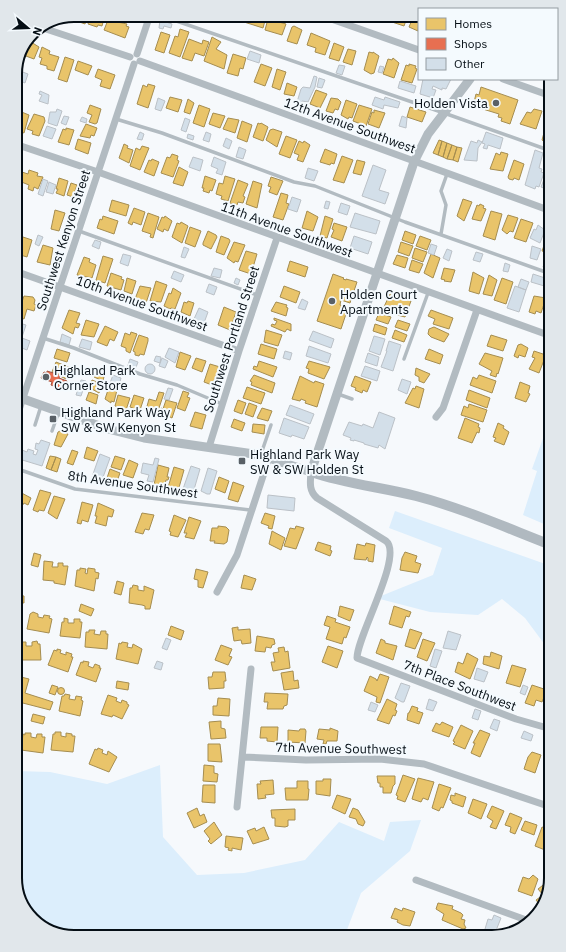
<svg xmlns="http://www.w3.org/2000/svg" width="566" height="952" viewBox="0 0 566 952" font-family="'IBM Plex Sans',sans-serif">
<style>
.green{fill:#dceefc}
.homes{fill:#e9c46a;stroke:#a58d50}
.shops{fill:#e76f51;stroke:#a3523f}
.building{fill:#d3dfe9;stroke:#bbc1c7}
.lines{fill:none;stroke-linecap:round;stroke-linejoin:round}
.service{stroke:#b2bbc1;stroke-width:3.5}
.minor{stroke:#b2bbc1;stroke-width:7}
.tertiary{stroke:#b2bbc1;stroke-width:9}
.secondary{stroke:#b0b9c0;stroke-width:10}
.poi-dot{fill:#596066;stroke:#f4fafe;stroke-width:1.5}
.labels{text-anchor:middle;stroke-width:4;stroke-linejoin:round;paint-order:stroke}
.poi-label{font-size:13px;fill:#050e15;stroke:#f4fafe;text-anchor:start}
.street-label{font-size:13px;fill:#050e15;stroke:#f4fafe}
.rim{fill:none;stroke:#050e15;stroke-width:2}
</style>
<rect width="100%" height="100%" fill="#f6f9fc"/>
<!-- green -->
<path class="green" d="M551 416V527L523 515 537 471 532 469Z
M395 511 551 566V653L525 618 502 599 478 615 430 612 376 598 433 575 442 548 389 528Z
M160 765 163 837 197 875 244 873 305 860 339 822 384 841 390 822 421 820 410 851 361 893 345 935 354 937H71L41 927 21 904 15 878V771L50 772 107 784Z"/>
<!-- homes -->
<path class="homes" d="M75 15H84V17L87 18 85 24 74 20Z
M91 15H105L102 26 98 25 97 27 88 24Z
M231 15H244L243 18Z
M247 15 266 17 263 28 244 22Z
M391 15H408L404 26 389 21Z
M414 15H419L418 31 409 27Z
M268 19 286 24 282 35 265 30Z
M108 20 127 24 126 26 129 27 125 38 104 30Z
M294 26 302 30 297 44 287 41 292 27Z
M180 29 189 32 180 57 169 53 175 36 178 37Z
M161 32 170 35 164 53 155 50Z
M311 33 330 41 325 55 315 52 316 48 307 45Z
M212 37 221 42 216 49 227 55 224 69 204 61Z
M189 39 202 44 203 40 209 42 204 56 195 53 192 61 182 58Z
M31 42 39 47 34 59 23 55 28 43 30 44Z
M334 43 344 47 339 61 329 58Z
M42 47 50 51 49 54 59 57 54 71 47 69V66L40 64 42 58 39 57Z
M348 49 356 51 352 65 343 62Z
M369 52 373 53V52L379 56 374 73 371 74 364 70Z
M233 54 246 58 243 69 240 68 238 76 227 73Z
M65 57 74 60 67 82 58 79Z
M393 58 399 63 394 78 383 74 388 59 392 60Z
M78 61 92 66 88 75 75 70Z
M261 64 272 68 265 86 254 82Z
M409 64 416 66 415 68 417 69 412 83 401 80 406 65 409 66Z
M98 69 115 75 110 89 100 86 102 80 95 77Z
M277 69 286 72 280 90 272 87Z
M287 83 297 87 294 96 284 94Z
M148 84 155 86 148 108 137 104 143 85 147 87Z
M481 87 518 100 510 124 501 121 502 118 498 117 499 114 473 106 476 94 479 95Z
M316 90 327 94 320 108 310 104Z
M170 97 182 100 178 112 166 108Z
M331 98 338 99 341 102 338 110 335 109 333 113 326 111Z
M188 99 194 103 190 114 184 112Z
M346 100 357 104 352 118 349 117 348 119 341 115Z
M90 105 101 109 97 123 95 124 89 122 92 115 87 113Z
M199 105 210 109 204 127 193 123Z
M359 105 372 109 366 126 353 121Z
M410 107 426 112 422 122 407 117Z
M534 109 542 111 536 129 520 124 527 112 531 113Z
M374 110 385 113 379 128 368 124 372 112 374 113Z
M19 111 29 115 24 133 16 130 18 125 15 122Z
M213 113 225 116 220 128 209 124Z
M34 114 44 117 45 121 39 136 32 134 33 131 27 129Z
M228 118 239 120 235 133 223 129Z
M242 121 252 125 247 142 237 138Z
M258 123 260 124 261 123 268 127 263 141 253 137Z
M86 124 97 128 94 136 91 135 90 138 80 136Z
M66 128 74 130 69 145 58 142 63 129 66 130Z
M273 129 282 132 277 147 266 140 270 130Z
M545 129 551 130V140L548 144 542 140Z
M286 136 297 140 290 158 279 154Z
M78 139 91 143 88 154 75 149Z
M439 140 442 141 438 155 433 153Z
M299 141 303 143 304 141 310 145 303 162 297 160 299 155 294 153Z
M442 141 447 143 443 157 438 155Z
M447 143 452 145 447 159 443 157Z
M124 144 128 146 127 148 133 150 129 163 119 158Z
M452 145 457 147 453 160 447 159Z
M142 146 149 148 140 170 130 166 136 148 140 150Z
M457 147 462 148 458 162 453 160Z
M325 149 337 154 334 164 331 163 330 165 320 162Z
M501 152 508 154 503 171 490 169 496 153 500 155Z
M172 154 178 156 177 160 179 161 173 177 161 173 167 157 170 158Z
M342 156 353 160 344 183 333 180Z
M152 159 159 162 154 176 144 172 149 160 151 161Z
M357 160 365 162 361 175 353 173Z
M514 160 524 164 519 180 514 178 513 180 509 179 508 177Z
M179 167 188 172 183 186 173 183Z
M29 170 38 173 37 176 43 177 38 189 34 187 33 191 28 189 29 185 19 181 22 172 28 174Z
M205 176 216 180 212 191 210 190 209 193 203 191 204 188H202Z
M225 176 235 179 228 201 221 199 222 196 216 194 219 183 223 184Z
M271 177 283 181 277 195 269 192 271 187 268 186Z
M59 178 68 181 64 196 56 193 58 189H56Z
M238 180 248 184 243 196 245 197 243 203 238 202 237 205 230 203Z
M253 181 262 184 257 208 246 204Z
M71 183 77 185 73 197 67 195Z
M281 193 288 195 286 203 289 204 283 220 273 217Z
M463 199 472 202 464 221 457 216Z
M112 200 129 205 126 216 109 211Z
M480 204 484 206 483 208 486 209 481 221 472 219 477 205 479 206Z
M134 208 145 212 141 225 133 222 132 225 128 223Z
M55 210 65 213 59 231 51 229Z
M307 211 318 217 313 231 302 228Z
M491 211 502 214 495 240 483 236Z
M148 213 159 217 153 238 150 237 151 234 142 231Z
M508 215 518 218 513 232 510 231 507 234 502 230Z
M103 216 118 221 114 234 97 228 100 219 102 220Z
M165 216 172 221 168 231 164 229 163 232 157 229 162 217 164 218Z
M325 216 333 219 327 238 320 236Z
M521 219 533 223 526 242 514 238Z
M181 222 188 226 182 243 172 237 177 223 180 224Z
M334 223 347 227 342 241 331 237 334 230 332 229Z
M190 227 201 231 195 247 185 243Z
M550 229 551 250 550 253 542 251Z
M208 231 216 235 217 237 211 249 203 245V243Z
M405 231 416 235 413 244 402 240Z
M15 236 19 238 15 249Z
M221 236 229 239 230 241 224 255 216 252Z
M420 236 431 240 427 250 416 246Z
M23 237 32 240 27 257 17 254Z
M234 242 245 245 238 262 235 261 234 263 227 258Z
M401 242 413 246 409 256 398 252Z
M43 245 53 248 50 265 37 262Z
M415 248 427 252 423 262 412 258Z
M246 251 257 254 251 274 239 270Z
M431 254 440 258 433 278 424 273Z
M397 255 408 258 405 268 393 264Z
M103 256 113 259 105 283 96 280Z
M84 257 90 259 89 262 96 265 92 278 77 275Z
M412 260 423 264 419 273 409 270Z
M290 261 308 267 305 277 287 271Z
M444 268 455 270 451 282 444 281 445 280 441 279Z
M473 272 484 278 479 294 469 291Z
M111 273 122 277 121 279 124 280 121 290 107 286Z
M333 274 344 278 343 279 346 280V279L357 282 350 303 341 300 340 305 348 308 341 329 317 321Z
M489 275 497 280 492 296 483 294Z
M127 278 136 281 132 294 124 291Z
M502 278 513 282 506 304 494 300Z
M156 281 167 285 161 302 150 301Z
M140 286 151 288 146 303 135 299Z
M284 286 300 292 296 303 280 297Z
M173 288 181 293 175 309 171 308 170 309 164 306 169 293 171 294Z
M15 294 20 296 16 306H15Z
M390 294 411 301 405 317 382 311Z
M24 296 33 297 35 300 34 304 36 305 34 311 27 309 24 319 17 316Z
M534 296 546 298 541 313 536 311 535 314 529 312Z
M188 301 194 303 190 316 181 312 184 302 187 303Z
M276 302 287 305 286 307 288 308 286 316 271 311Z
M224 307 236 312 230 330 218 325Z
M550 307H551V319L547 315Z
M69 310 80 313 76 323 80 324 78 328 75 327 73 334 62 328Z
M431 310 453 318 449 329 433 324 435 319 428 316Z
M379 313 391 317 388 324 376 320Z
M274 318 291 324V331L287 329 285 332 271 326 272 324 275 325 277 321 274 320Z
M86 320 99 324 94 337 81 335Z
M398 320 410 324 407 331 395 327Z
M375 324 387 328 385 335 373 331Z
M105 326 118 332 114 341 110 339 107 346 97 342Z
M434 327 449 334 444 342 431 337 428 334 429 329Z
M266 330 282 335 278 346 264 342Z
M395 330 407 335 404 342 392 338Z
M131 332 137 334 130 353 126 351V348L121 346 125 333 130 335Z
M139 335 148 338V341L144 355 140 354 139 356 135 355V352L133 351Z
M491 335 507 340 503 351 487 346Z
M261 344 277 349 274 359 258 354Z
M521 344 528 348 525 357 519 355 518 358 514 356 518 345Z
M57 349 70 353 67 362 54 358Z
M429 349 443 355 440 364 425 359Z
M534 351 546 355 539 373 529 369 535 358 532 357Z
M180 352 191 356 185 370 176 367Z
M485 353 503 358 498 374 497 373 496 377 490 375 492 371 479 364Z
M196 358 206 361 202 372 192 368Z
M259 361 277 367 273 377 253 369 254 366 257 367Z
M309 361 330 367 324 379 308 373 309 369 306 368Z
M56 362 76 370 74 377 67 375 66 379 52 372Z
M210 364 220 367 212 385 204 382Z
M416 368 430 374 424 383 419 381V377L415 375Z
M96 369 105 372 103 381 94 377Z
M254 375 275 383 272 393 251 385 252 382 250 381Z
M479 375 496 381 492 393 470 385 473 377 477 379Z
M300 376 314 383 315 381 324 384 317 407 305 403 306 401 301 399 300 401 292 399Z
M355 376 371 382 367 392 363 390 362 393 355 390 356 388 351 386Z
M92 380 102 384 99 393 90 388Z
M520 382 530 386 528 393 530 394 526 402 515 398Z
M416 386 424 389 419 408 405 403 413 388 415 389Z
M109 387 117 390 114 402 111 401V403L105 399Z
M247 387 265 393 261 404 243 398Z
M469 390 490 398 487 408 466 400Z
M183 391 189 393 187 397 190 398 185 411 177 408Z
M89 392 98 395 96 404 86 400Z
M159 392 164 393 156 417 149 414 150 411 146 410 149 399 156 401Z
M118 395 130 398 126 410 115 406Z
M134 395 144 398 140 410 138 409 137 412 132 410 133 408 130 407Z
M166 400 177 403 172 418 168 416 167 418 159 413 161 408 163 409Z
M238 400 246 403 242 414 234 411Z
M249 403 257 406 253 417 245 414Z
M469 404 487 410 483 422 461 415 464 406 468 408Z
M262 408 272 411 268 421 257 418Z
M195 412 206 415 202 429 190 426Z
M465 418 479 424 478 427 480 428 479 433 477 432 472 443 458 438Z
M234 419 245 423 242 431 231 427Z
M498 423 504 426 503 428 509 432 504 445 494 441 496 438 493 437Z
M253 424 265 425 264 434 252 432Z
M60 431 68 434 61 447 54 445 58 432Z
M87 447 98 451 94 461 84 458Z
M72 450 78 452 73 465 67 463Z
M50 456 56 457 51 470 46 468Z
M115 456 125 459 121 470 111 467Z
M56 457 61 459 57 472 51 470Z
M129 460 138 464 133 478 123 475Z
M158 465 169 468 167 477H169L168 480H166L164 488 158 487V491L153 490Z
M174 467 184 470 178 491 173 489 172 492 167 491Z
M110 469 120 473 116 484 106 481Z
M219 477 229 481 225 493 215 489Z
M233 482 244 486 238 502 228 499Z
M16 490 31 498 28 505 24 503 22 506 15 504Z
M40 490 51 493 44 511 39 510 38 512 33 510Z
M54 496 65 499 57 519 48 513Z
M82 502 93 505 88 522 82 520 81 524 77 523Z
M98 503 114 510 112 517 108 516 106 526 95 523 97 516H95Z
M142 513 154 515 149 530 145 529 143 534 135 532Z
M265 513 275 516 272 529 268 528 269 526 261 523Z
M174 515 186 520 178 537 170 535 171 532 169 531Z
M189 517 201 521 194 539 185 537 187 533H184Z
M218 526 226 527 229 530 227 542 224 544 214 543 215 541H210L212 528H218Z
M296 526 304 528 296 549 284 546 290 528 295 529Z
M272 531 285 538 281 550 269 544Z
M318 542 331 546 330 550 332 551 330 556 315 550Z
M366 543 375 545 373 562 368 561V558L367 557 366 560 354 559 357 544 365 546Z
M405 552 417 556 415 562 421 564 418 573 400 570 402 558Z
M34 553 41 555 38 567 31 565Z
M44 561 53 562 52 567H58V563H63V566H68L65 585 54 583V581L43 580Z
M80 568 86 569 85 573 87 574 88 568 95 569V572L99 573 98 579 96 578 94 591 75 586 77 570H80Z
M196 569 208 572 203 588 198 587V580L194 579Z
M244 575 256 579 252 590 241 588Z
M117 581 124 583 121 595 114 593Z
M133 585 138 586V590L144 591V586L154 590 150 609H145V606L142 605 129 603 130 588H132Z
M15 595 24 596V603L15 602Z
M81 604 94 609 91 616 79 611Z
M340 606 354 610 350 621 338 616Z
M394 606 411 612 409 617 406 616 402 628 389 624Z
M33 612 38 614V617L43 618 44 615 50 616 49 618 52 619 49 633 27 629 30 614Z
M17 614 22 631 15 633V615Z
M327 616 336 619 335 622 350 627 346 638 344 637 342 644 326 639 330 627 324 625Z
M64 618 68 619V623H74V619H80V622H82L80 638 60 636 62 622H64Z
M171 626 184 631 181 640 168 635Z
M238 627V630L250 629 251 643 242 644 241 640 234 641 232 628Z
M410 629 422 633 415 649 405 646Z
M89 630H95L94 634 100 635 101 631H106V634H108L107 649 85 647 86 632H89Z
M257 636 274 639 275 644 272 645 271 648 266 647 265 652 255 651Z
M381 639 385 641V643L397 646 393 660 376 653Z
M423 639 435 643 427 661 417 657Z
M37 641 38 644H40L41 660H18V644H20V642H26V646H32V642Z
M122 642 128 643 127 647 132 648 133 644 142 649 138 664 116 659 119 643 121 644Z
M221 645 232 649 229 656 232 657 228 665 215 660Z
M328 646 343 651 337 668 322 662Z
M284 647 285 652 288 651 290 668 273 671 271 662H275L273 653 279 652 278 648Z
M57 649 61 650 60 653 66 655V652L72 654 71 657H73L68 672 48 665 54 650 57 651Z
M491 652 502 656 499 669 483 664 484 656 490 657Z
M467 653 478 659 470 679 455 672 458 662 463 664Z
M83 661 89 662 88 666 93 668 95 664 100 666 99 668H101L96 682 76 675 81 662 83 663Z
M512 665 526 669 520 687 506 683Z
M293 671 294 681 298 680 299 688 284 690 281 673Z
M213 672H225L226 681H224V688L209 689 208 677H212Z
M380 674 389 677 380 703 376 702 377 697 364 691 370 676 376 679 377 681Z
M21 677 29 679 25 693 53 702 50 710 15 701 17 689H15V685L16 682 19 683Z
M117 681 129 683 128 690 116 688Z
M52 685 58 687 55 695 49 693Z
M532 685 547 690 542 702 536 700 534 706 525 703Z
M57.5 691a3.5 3.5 0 1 1 7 0a3.5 3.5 0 1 1-7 0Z
M551 691V706L546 703Z
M265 693 288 694 287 705 284 706 283 709H267L268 702H264Z
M65 694 70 695 69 699 75 700 76 696 82 697 81 700 83 701 80 716 59 711 62 696H64Z
M108 695 117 698 116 701 121 703 122 700 127 702V704L129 705 122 719 113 715 112 717 101 714Z
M218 698 230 699 229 716 213 715V706H217Z
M387 699 397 704 395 710 397 711 395 716 393 715 389 724 377 720Z
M412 706 418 708 417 711 423 713 419 724 407 720 408 713H409Z
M33 714 45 717 43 724 31 721Z
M221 721V728L225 729 226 738 211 739 209 722Z
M442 722 453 727 449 737 432 731 436 723 440 725Z
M15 723V725L18 726 17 742H15Z
M461 725 473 731 465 749 453 744 455 742 453 741Z
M261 727H278L277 742 267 741V738H260Z
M330 728 338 731 337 741H327L326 744H323L324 740 317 739 319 729 330 730Z
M300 729H305L306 731 305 743 288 742V730L299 731Z
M480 730 490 734 480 757 471 753 475 743H473Z
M55 732H61V736L66 737V733L72 734V736H75L73 752 51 750 53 734H55Z
M25 733H31V737L36 738 37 734H42V737H45L43 753 21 750 23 734 25 735Z
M208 744H220L222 762 208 761Z
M98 748 103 750 102 753 107 755 108 751 117 757 109 772 89 764 95 749 97 750Z
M532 752 541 755 535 773 524 769 528 757Z
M551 752V764L547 762Z
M204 765 214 766V773L218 774 217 782 203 781Z
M403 775 415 779 405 802 397 799 398 796 396 795Z
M377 776H395V784L393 786 391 793H383V787H380V783H378Z
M418 778 434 782 428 800 423 798 421 802 412 799Z
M323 779H331L330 796 316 794V781H323Z
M273 780 274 794 265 795 266 798 258 799 257 784H261L260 781Z
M297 781H308V789H309L308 800H286L285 788H297Z
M439 784 451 788 443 808 441 807 439 811 432 808Z
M203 785H215V803L202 802Z
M455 793 466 797 463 807 452 803V801L450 800 451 795 455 796Z
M337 795 351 799 345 814 332 808Z
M473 799 487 804 481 819 468 813Z
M492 806 504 811 496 829 490 827 493 821 487 817Z
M197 808 200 816 204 814 207 822 194 828 187 813Z
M353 808 358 810 365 822 363 826 358 824 356 819 349 817Z
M295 809V820H288V826L285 827 275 826V818H272L271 810Z
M510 813 522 818 515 834 510 832 511 827 505 825Z
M525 821 537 825 534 835 521 830Z
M214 822 222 835 211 844 208 841 210 839 204 831Z
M264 827 269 839 253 844 247 831 255 828 256 831Z
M542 827 551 830 548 843 551 845 550 852 535 846Z
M226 836 243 838 241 850 232 848V851L228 850 229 848 225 847Z
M533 875 538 879 532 896 518 891 523 877 529 879Z
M551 879 544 902 540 905 536 900 543 895 538 889Z
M438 903 453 906 452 909 461 913 463 915 461 919 465 920 464 924 466 928 463 929 442 920 444 914 436 909Z
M395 908 402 911 403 908 415 912 410 926 403 925 397 922 398 920 391 918Z
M500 931 506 933 505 934 498 936Z"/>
<!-- shops -->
<path class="shops" d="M47 371 60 375 59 378 67 381 64 390 51 385 52 382 41 378 44 372 47 373Z"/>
<!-- building -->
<path class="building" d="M160 20 172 24 171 28 164 26 163 29 159 28Z
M250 51 261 55 259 63 247 59Z
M339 65 345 66 342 75 336 73Z
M380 66 384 67 382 73 378 72Z
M20 71 28 74 25 83 16 79Z
M314 76 317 77 315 87 308 102 302 101V103L297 102 301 89 303 87 310 88Z
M319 78 325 80 322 88 317 87Z
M423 79H451L446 89 442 88V90L433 86 432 89 436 90 433 98 420 94Z
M400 81 416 86 414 93 398 88Z
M40 91 49 95 48 104 39 101 42 95 39 94Z
M375 97 384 100 385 97 400 102 398 108 384 105 383 109 372 105Z
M158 98 165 101 161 111 155 109Z
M57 109 62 111 57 126 48 123 50 112H56Z
M64 116 69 117 66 125 61 123Z
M402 116 407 118 406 128 399 126Z
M82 117 87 119 86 123 80 121Z
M185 118 190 120 186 132 181 130Z
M47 126 56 129 52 139 43 136Z
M140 132 144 134 142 140 137 139Z
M206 132 211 134 209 142 203 140Z
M486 132 503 138 500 149 488 145 487 149 483 148 485 144 482 143Z
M188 134 194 136 193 140 187 138Z
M226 138 232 141 229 149 223 146Z
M478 140 482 142 478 148 477 161 464 160 471 141 477 143Z
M239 147 246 150 243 159 236 157Z
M535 150 543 153 539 168 542 169 541 172 544 173 539 187 536 186 535 189 525 185Z
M193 157 203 160 200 171 189 167Z
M214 157 226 162 222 175 216 173 218 169 211 166Z
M373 165 386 170 379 190 389 193 385 204 362 196Z
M308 168 318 171 314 181 305 178Z
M550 171 551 172V191L541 187 547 172Z
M43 179 48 181 43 196 38 194Z
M49 182 56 185 53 194 46 192Z
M292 197 301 200 297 212 288 209Z
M326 201 330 202 328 209 324 208Z
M341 203 350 206 347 215 338 212Z
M355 213 380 221 376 234 350 227Z
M538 225 545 230 540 243 530 238 534 229 536 230Z
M38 235 43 237 39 246 35 244Z
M354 236 372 242 368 254 350 248Z
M95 240 101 242 99 249 92 246Z
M431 244 437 246 434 255 428 253Z
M532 246 541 249 537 260 530 258Z
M184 247 189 249 185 258 181 257Z
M447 249 452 251 449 261 443 258Z
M476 252 483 254 480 262 473 260Z
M123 254 131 256 128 266 120 263Z
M546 258 551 259V270L543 267Z
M505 263 510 265 508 272 503 271Z
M214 268 222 270 220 278 211 276Z
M174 271 184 275 181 282 171 278Z
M533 274 551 280V288L531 282Z
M236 278 240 280 238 285 234 283Z
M521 279 529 282 526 290 518 287Z
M209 284 217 287 214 295 206 292Z
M515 286 526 290 519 312 507 308Z
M302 299 308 302 305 310 298 308Z
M199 308 208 312 204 323 194 319Z
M16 322 26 325 22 337 15 335Z
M313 331 334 339 331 348 309 340Z
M62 334 71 338 69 345 60 342Z
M374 336 385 339 380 355 369 351Z
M22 338 30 341 27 350 19 347Z
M82 339 92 342 90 350 79 347Z
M389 341 401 345 393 371 381 367 387 351H386Z
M309 346 331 354 328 363 306 356Z
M169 348 179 352 175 363 165 357Z
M285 351 292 353 290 360 283 358Z
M368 353 379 357 377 366 365 362Z
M156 356 161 357 160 363 154 361Z
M162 358 168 361 165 368 159 366Z
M130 359 138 362 135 370 127 368Z
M145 369a5 5 0 1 1 10 0a5 5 0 1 1-10 0Z
M365 366 380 371 377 381 361 376Z
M113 375 121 378 119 386 110 383Z
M402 379 411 382 407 394 398 390Z
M81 380 86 381 81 396 76 395Z
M168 388 173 389 169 400 164 399Z
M290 405 314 414 310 424 286 415Z
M379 412 395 418 385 449 379 445 378 448 364 444V443L354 440V441L350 440 351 438 343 435 349 422 362 426 363 424 373 428Z
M284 418 309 427 304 439 292 435 291 437 279 433Z
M41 440 50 443 42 466 19 459 22 450 27 452 28 449 34 451 33 454 36 455 38 450 35 449 36 443 39 444Z
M100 454 110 458 102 480 92 477Z
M155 458 159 459 153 482 147 481 149 475 141 473 143 463 153 465Z
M191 466 200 469 193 493 183 489Z
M208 468 217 471 210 494H207L201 491Z
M268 495 295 498 294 511 267 508Z
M448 631 461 635 456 650 443 648Z
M166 638 171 640 167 650 162 648Z
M435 649 442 651 436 668 430 666Z
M157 661 163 663 161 670 154 668Z
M477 668 488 672 484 682 474 679Z
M401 683 410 686 404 702H402L395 698Z
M523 685 528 687 525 695 520 693Z
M429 699 437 702 433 711 426 709Z
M371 702 378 705 375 712 368 710Z
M475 709 481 711 478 720 472 718Z
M494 719 500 721 497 731 490 728Z
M524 731 533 735 531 741 521 738Z
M494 915 501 918 495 933 485 929 488 919 492 920Z"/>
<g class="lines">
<!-- service -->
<path class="service" d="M159 15 444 113 551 151
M116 119 162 133 294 182 315 186 405 222 551 274
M79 231 257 295
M441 234 446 205 441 191 447 174
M43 338 74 348 140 374 177 385 222 404
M404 359 428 293
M338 394 352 399
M35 425 41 406
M52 431 59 411
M261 454 271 425
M15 468 75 489 250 510"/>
<!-- minor -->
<path class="minor" d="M320 15 419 50
M43 28 130 57
M137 54 150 15
M140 61 551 211
M503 79 551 96
M15 144 98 172 551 336
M15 271 239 351
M436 417 443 408 477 310
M15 422 134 64
M209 447 239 351 277 238
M311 472C310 483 309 491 317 498L386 541C404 555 357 636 357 658L516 719 551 729
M217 592 237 555 269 458
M243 757 306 760 380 759 424 764 551 807
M237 807 251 669
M416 880 529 921"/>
<!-- tertiary -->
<path class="tertiary" d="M15 396 108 429 144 438 260 455 311 472 414 162 428 134 470 79"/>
<!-- secondary -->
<path class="secondary" d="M311 472C347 484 380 487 416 496 462 508 507 528 551 545"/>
</g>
<!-- markers -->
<g class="poi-dot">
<circle cx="496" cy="103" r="4"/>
<circle cx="332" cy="301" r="4"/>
<circle cx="46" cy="377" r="4"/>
<rect x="49" y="415" width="8" height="8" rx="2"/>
<rect x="238" y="457" width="8" height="8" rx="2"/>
</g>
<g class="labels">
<!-- poi labels -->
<g class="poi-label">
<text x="488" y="108" text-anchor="end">Holden Vista</text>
<text x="340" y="299">Holden Court<tspan x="340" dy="15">Apartments</tspan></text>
<text x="54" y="375">Highland Park<tspan x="54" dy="15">Corner Store</tspan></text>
<text x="61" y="417">Highland Park Way<tspan x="61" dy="15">SW &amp; SW Kenyon St</tspan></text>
<text x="250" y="459">Highland Park Way<tspan x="250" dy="15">SW &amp; SW Holden St</tspan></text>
</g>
<!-- street labels -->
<g class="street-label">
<text transform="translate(350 125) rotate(20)" y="5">12th Avenue Southwest</text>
<text transform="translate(287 229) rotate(20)" y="5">11th Avenue Southwest</text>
<text transform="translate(63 240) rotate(-72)" y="5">Southwest Kenyon Street</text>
<text transform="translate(142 303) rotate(20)" y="5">10th Avenue Southwest</text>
<text transform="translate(231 339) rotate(-72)" y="5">Southwest Portland Street</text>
<text transform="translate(133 484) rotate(8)" y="5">8th Avenue Southwest</text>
<text transform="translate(460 685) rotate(21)" y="5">7th Place Southwest</text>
<text transform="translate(341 748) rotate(1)" y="5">7th Avenue Southwest</text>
</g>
</g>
<!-- crop -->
<path d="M0 0H566V952H0ZM74 22H492A52 52 0 0 1 544 74V878A52 52 0 0 1 492 930H74A52 52 0 0 1 22 878V74A52 52 0 0 1 74 22Z" fill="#e1e7eb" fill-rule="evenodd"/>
<path class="rim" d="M74 22H492A52 52 0 0 1 544 74V878A52 52 0 0 1 492 930H74A52 52 0 0 1 22 878V74A52 52 0 0 1 74 22Z"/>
<!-- legend -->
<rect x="418" y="8" width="140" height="72" fill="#f4fafe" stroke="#949ca1"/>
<rect x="426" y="18" width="20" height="12" fill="#e9c46a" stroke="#949ca1"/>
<text x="454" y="28" font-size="12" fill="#050e15">Homes</text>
<rect x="426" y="38" width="20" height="12" fill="#e76f51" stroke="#949ca1"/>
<text x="454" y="48" font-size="12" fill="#050e15">Shops</text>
<rect x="426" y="58" width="20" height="12" fill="#d3dfe9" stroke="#949ca1"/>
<text x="454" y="68" font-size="12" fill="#050e15">Other</text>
<!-- north arrow -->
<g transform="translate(28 28) rotate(109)" stroke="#f4fafe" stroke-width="3" paint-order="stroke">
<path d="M0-3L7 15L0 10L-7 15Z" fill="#050e15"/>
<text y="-6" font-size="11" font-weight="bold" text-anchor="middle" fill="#050e15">N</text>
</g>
</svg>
